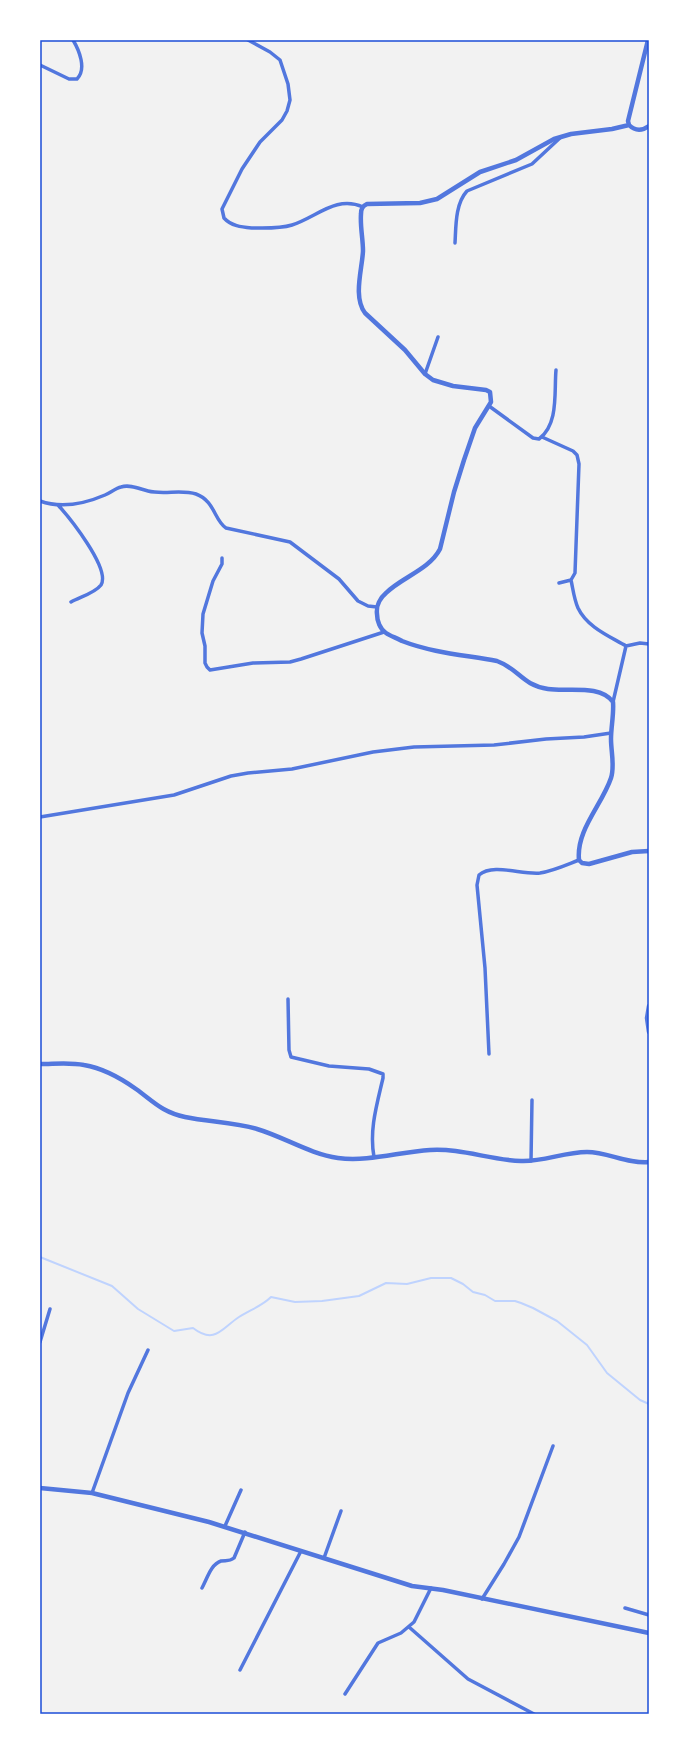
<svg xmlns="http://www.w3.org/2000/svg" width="689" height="1754" viewBox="0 0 689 1754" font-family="'Sofia Sans Condensed',sans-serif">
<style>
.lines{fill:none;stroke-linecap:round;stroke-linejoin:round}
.stream{stroke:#bfd3fe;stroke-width:2}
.minor{stroke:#5277de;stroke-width:3.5}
.tertiary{stroke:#5277de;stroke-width:4.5}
.neatline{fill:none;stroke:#1d4ed8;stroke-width:1.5}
</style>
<rect width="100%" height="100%" fill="#f2f2f2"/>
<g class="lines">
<!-- stream -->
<path class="stream" d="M40 1257 112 1286 138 1309 174 1331 193 1328C215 1345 222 1328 239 1317 250 1310 262 1306 271 1297L295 1302 322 1301 359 1296 386 1283 407 1284 431 1278H451L463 1284 473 1292 485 1295 495 1301H515L521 1303 533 1308 557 1321 587 1345 607 1373 640 1400 649 1404"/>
<!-- minor -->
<path class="minor" d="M248 40 270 52 280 60 288 84 290 100 287 111 282 120 260 142 242 169 222 209 224 218C231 226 242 227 252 228 265 228 279 229 292 225 317 217 336 195 363 207
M40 65 69 79H77C87 69 79 50 73 40
M455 243C456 227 455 204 467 191L532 164 561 137
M425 374 438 337
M489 406 533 438 539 439C559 424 554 392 556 370
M542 437 573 451 577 455 579 464 575 573 571 580 559 583
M40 501C62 509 84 504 105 495 110 493 116 488 121 487 130 484 140 489 148 491 164 495 181 489 196 494 215 501 214 520 226 528L290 542 339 579 358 601 368 606 377 607
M58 505C69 517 111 569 101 585 95 593 80 597 71 602
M222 558V564L213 581 203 614 202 633 205 646V663L207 667 210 670 253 663 290 662 301 659 384 632
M571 580C573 589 574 599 578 608 587 627 609 636 626 646
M613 702 626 646 640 643 649 644
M40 817 174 795 231 776 248 773 292 769 373 752 414 747 494 745 546 739 584 737 611 733
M288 999 289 1050 291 1057 329 1066 369 1069 383 1074V1078C377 1104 369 1130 374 1157
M489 1054 485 968 477 885 479 875C493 863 522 875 540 873 553 871 566 865 579 860
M531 1161 532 1100
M40 1342 50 1309
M92 1493 128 1393 148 1350
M225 1526 241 1490
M324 1558 341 1511
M202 1588C207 1579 211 1564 221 1561 226 1560 229 1562 234 1558L245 1532
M482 1599 504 1564 519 1537 553 1446
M625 1608 649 1615
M409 1627 468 1679 534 1714
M240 1670 301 1551
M345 1694 378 1643 401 1633 414 1622 431 1588"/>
<!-- tertiary -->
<path class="tertiary" d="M648 40 628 121 629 125C635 131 642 131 649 126
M629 125 612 129 571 134 554 139 516 160 480 172 437 199 420 203 367 204C363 206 361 208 361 214 360 226 363 239 363 251 362 270 353 297 365 313L405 350 425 374 433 380 453 386 486 390 490 392 491 402 475 428 464 460 454 492 440 549C429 570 402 577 386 593 380 598 376 606 377 614 377 621 380 629 386 633 390 636 397 638 402 641 433 653 465 655 497 661 519 669 522 685 548 689 568 692 600 684 613 702 614 714 611 727 611 739 611 752 615 766 611 778 602 805 576 830 579 860L582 863 589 864 632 852 649 851
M649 1006 647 1018 649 1032
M40 1064C54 1064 70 1062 84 1065 102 1068 122 1079 136 1089 154 1102 162 1112 185 1117 209 1122 234 1122 257 1129 284 1137 310 1154 338 1158 368 1162 399 1152 430 1150 461 1148 490 1160 521 1161 543 1162 564 1152 587 1152 608 1152 627 1164 649 1162
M40 1488 92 1493 209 1522 412 1586 443 1590 649 1633"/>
</g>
<!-- border -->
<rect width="689" height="1754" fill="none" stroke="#ffffff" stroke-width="82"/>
<rect x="41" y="41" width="607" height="1672" class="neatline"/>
</svg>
